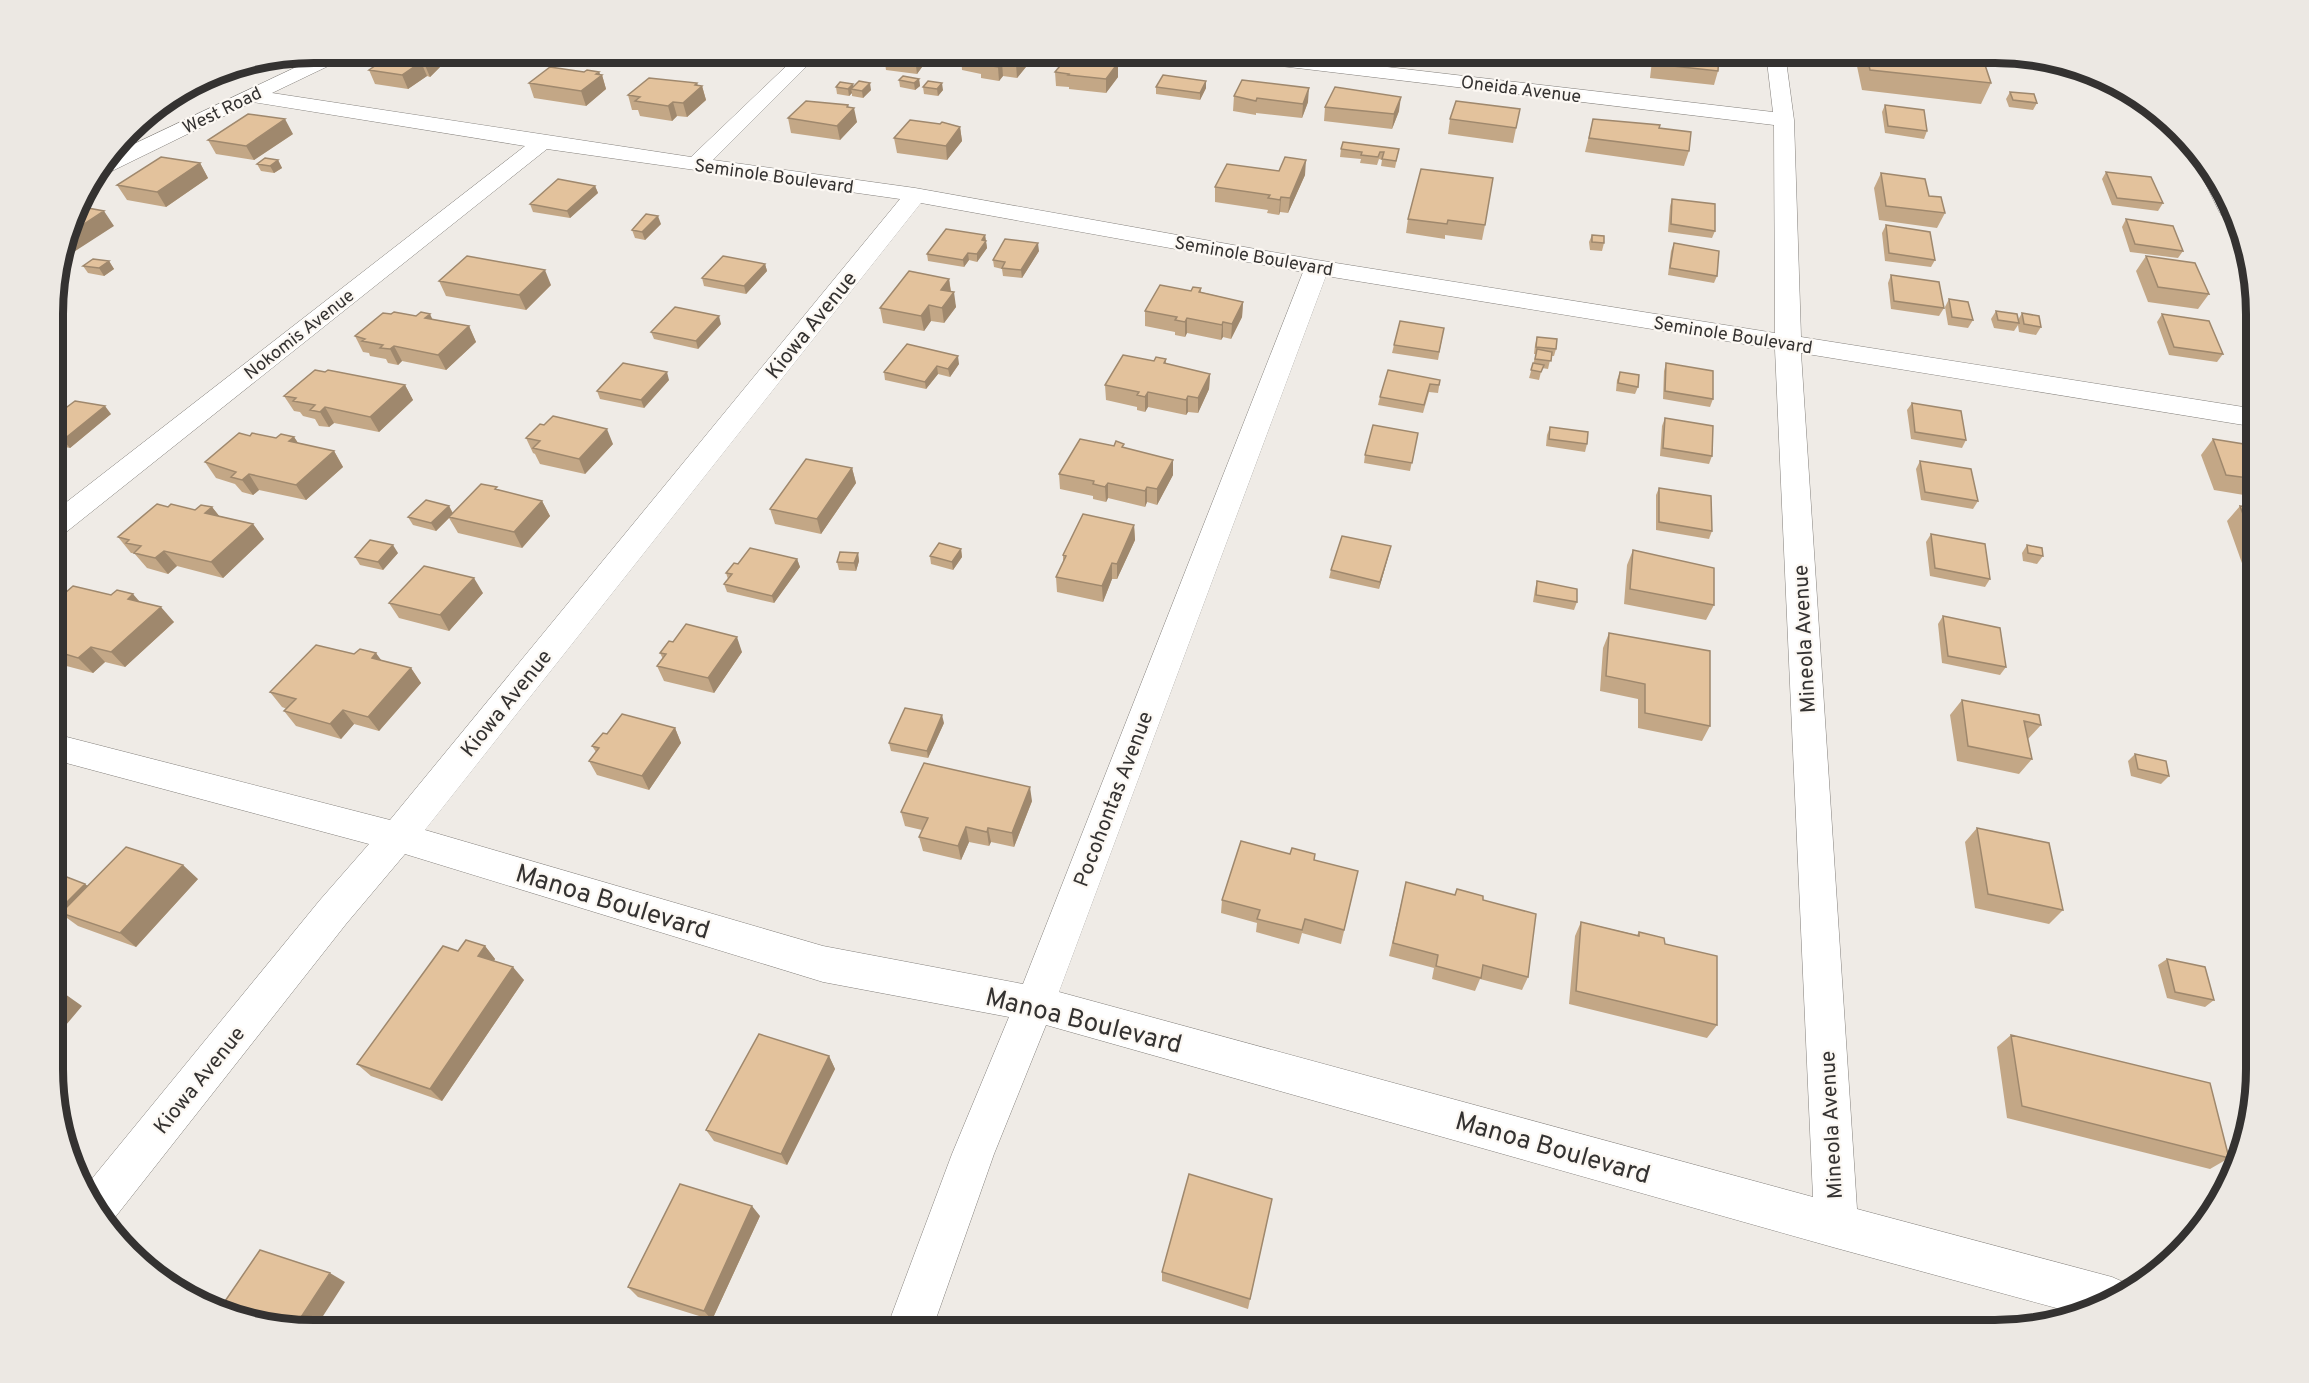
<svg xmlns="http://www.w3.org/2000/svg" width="2309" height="1383" viewBox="0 0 2309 1383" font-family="Overpass,sans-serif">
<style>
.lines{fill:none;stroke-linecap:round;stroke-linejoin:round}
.street-casing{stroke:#84807c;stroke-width:1}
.street{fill:#fff;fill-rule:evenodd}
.wall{fill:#c3a786}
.shaded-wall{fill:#9f886d}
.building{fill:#e3c29c;stroke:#9f886d;stroke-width:1.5}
.labels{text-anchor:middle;stroke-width:4.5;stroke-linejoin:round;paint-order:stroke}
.far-street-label{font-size:18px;fill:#343231;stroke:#fcf8f3}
.street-label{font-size:21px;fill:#343231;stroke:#fcf8f3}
.near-street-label{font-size:26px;fill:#343231;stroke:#fcf8f3}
.rim{fill:none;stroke:#343231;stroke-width:8}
</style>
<rect width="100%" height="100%" fill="#efebe6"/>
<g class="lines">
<defs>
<path id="street" d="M326 53H350L347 57 272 93 691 157 800 53H820L713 160 915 188 1317 260 1775 333 1774 125 1222 59 1215 57 1212 53H1267L1773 112 1766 53H1785L1794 120 1801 337 2256 409V427L1801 353 1857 1209 2112 1277 2128 1284 2131 1291 2126 1295 2071 1312 1836 1248 1046 1025 994 1154 932 1330H886L952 1154 1009 1017 823 982 405 854 346 924 109 1225 96 1214 86 1186 320 900 369 844 55 760V734L390 820 900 199 547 149 65 533 55 536V511L525 146 253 102 112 171 100 172 115 153ZM921 203 1303 272 1023 984 823 946 425 830ZM1326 276 1775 349 1813 1197 1059 992Z
M2200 161H2204L2221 183 2232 217 2222 216 2219 211 2197 166Z"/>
</defs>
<!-- street casing -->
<use href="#street" class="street-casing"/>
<!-- street -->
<use href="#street" class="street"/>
</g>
<!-- wall -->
<path class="wall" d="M395 52 440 67 430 77 427 76 408 89 375 84 369 70Z
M678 52H693L694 56 687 63 678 61 676 54Z
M852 52H937L925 65H922V67L917 74 886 70 885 63 888 60 885 62 852 55Z
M964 52H1029L1030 62 1017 78 1003 76 999 81 981 78V74L962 70 961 56Z
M1532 52H1583L1581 64 1531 58Z
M1654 52H1702L1718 71 1714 85 1650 78 1652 61Z
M1854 52H1947L1991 83 1981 104 1862 90Z
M584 72H599L600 75H602L606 89 586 106 534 98 529 83Z
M1055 72 1118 77 1106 93 1069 89V87L1056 86Z
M919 79 920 86 915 90 900 87 899 80Z
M1206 81V88L1200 100 1156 94V87Z
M698 86H702L706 100 687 117 677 116 672 121 640 116 638 110H632L628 95Z
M836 87H853L871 90 863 98 852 96V93L849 96 837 94Z
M923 87 943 90 938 96 924 94Z
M2010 92 2037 103 2033 110 2009 107 2006 99Z
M1234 96 1308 102 1302 118 1256 113V115L1233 111Z
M1885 105 1927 131 1924 139 1885 133 1882 112Z
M849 107 857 122 840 140 791 133 788 118Z
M1325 107 1399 111 1392 129 1324 121Z
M1520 109 1513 143 1448 134 1450 119Z
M1593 119 1659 128 1689 151 1684 166 1585 152Z
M960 127 962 141 947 160 897 153 894 138Z
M293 134 254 160 216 154 208 140Z
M1341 149H1399L1395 168 1381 166 1382 160 1379 159 1377 165 1360 163 1361 159 1340 157Z
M278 160 282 168 274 173 261 171 257 164Z
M200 163 208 178 166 207 127 200 117 185Z
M1421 169 1485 225 1482 240 1445 235V239L1406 233 1408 219Z
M2106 172 2163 203 2158 211 2112 205 2102 179Z
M1881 173 1945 213 1937 228 1879 220 1874 188Z
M1305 175 1288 213 1280 212 1279 215 1267 213 1268 210 1215 202V187Z
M595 186 598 193 570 218 533 212 530 204Z
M1672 199 1715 231 1712 238 1668 232 1670 206Z
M2126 219 2183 251 2178 258 2130 252 2122 227Z
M661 224 645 240 635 238 632 230Z
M1886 225 1935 260 1931 267 1885 261 1882 233Z
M985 235 987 248 977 262 969 260 964 267 928 261 927 254Z
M1592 235 1604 243 1602 251 1590 250 1589 242Z
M1674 243 1717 276 1714 283 1668 275 1671 251Z
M1039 251 1022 278 1003 276 1002 269 994 267 993 260Z
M2146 256 2209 294 2198 309 2148 302 2136 271Z
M109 261 114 269 104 276 88 273 83 266Z
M765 264 767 271 746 294 704 286 702 278Z
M1891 275 1944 308 1939 316 1891 309 1888 283Z
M949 279 951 291 956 307 944 323 931 321 924 331 883 323 880 308Z
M439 281 551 285 526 310 446 296Z
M1201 288V292L1243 302 1242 317 1231 339 1223 337 1221 340 1187 333 1185 337 1175 335V332L1145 326V311L1191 291Z
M1949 299 1973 320 1968 328 1948 325 1945 307Z
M1996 311 2018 320 2022 313 2041 327 2036 335 2019 332 2018 325 2014 331 1994 328 1991 319Z
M2162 314 2223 354 2217 362 2169 355 2157 322Z
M433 320 469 326 476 342 446 370 402 361 398 365 388 363 386 359 370 356 369 353 363 352 355 336Z
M721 324 698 349 654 339 651 332Z
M1444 328 1438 360 1392 353 1394 345Z
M1537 337 1556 349 1554 356H1551L1548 369 1542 368 1539 380 1529 378 1536 354H1534L1535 345Z
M1166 359V364L1210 374 1209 389 1198 413 1188 412 1186 415 1148 407 1145 412 1137 410V407L1106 400 1105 385 1154 361Z
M1666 363 1713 399 1710 407 1663 399 1664 371Z
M959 364 950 377 938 374 926 389 885 380 884 372Z
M1620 372 1638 387 1635 394 1616 391 1617 380Z
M669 380 644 408 600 399 597 391Z
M1440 380 1438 393 1429 392 1423 413 1378 405 1380 397Z
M405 385 413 400 379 432 334 423 329 427 319 426 315 419 303 416 300 412 294 411 284 396Z
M1912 403 1966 440 1962 448 1911 439 1907 410Z
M55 412 59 413 111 414 70 448 55 445Z
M1665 418 1712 456 1709 464 1660 456 1662 426Z
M1550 427 1587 444 1585 452 1546 446 1547 435Z
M1418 433 1410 471 1364 463 1365 455Z
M250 436 276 438 294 437 298 443 334 451 343 467 306 500 259 490 253 495 242 492 235 484 216 478 205 462Z
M526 438 613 444 585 474 540 464 535 454 533 453Z
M2213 439 2256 446V497L2214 490 2201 455Z
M1124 448 1173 475 1157 505 1147 502 1145 507 1108 498 1106 502 1093 499V496L1060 489 1059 474Z
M1920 461 1978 501 1973 509 1921 500 1916 469Z
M852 468 856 483 821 534 775 524 770 509Z
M1659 488 1712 531 1709 539 1656 530V495Z
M498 490 542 501 550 516 522 548 458 533 449 518 436 531 413 525 408 517 449 506 453 513Z
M2240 506 2256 508V568L2243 566 2227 521Z
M168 507 195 510 212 507 219 516 253 524 264 539 223 578 177 566 168 574 147 568 134 553H131L118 537Z
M1134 525 1135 540 1117 579H1112L1103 602 1057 592 1056 577 1063 562V555Z
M1931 534 1990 579 1985 587 1930 576 1926 542Z
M2027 545 2043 556 2037 564 2023 561 2022 553Z
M1391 546 1379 589 1329 578 1331 570Z
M961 549 962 557 953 570 931 564 930 556Z
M1633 550 1714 605 1706 620 1624 604 1627 565Z
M398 553 383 570 360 565 355 557Z
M858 553 859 561 856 571 839 570 837 562Z
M797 559 800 567 774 603 727 592 724 584 728 579 726 573 738 564Z
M1537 581 1577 602 1574 610 1533 602 1535 589Z
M2256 592V606L2253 595Z
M483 593 449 631 399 618 389 603Z
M55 602H140L174 622 125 667 105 662 93 673 55 663Z
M1943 616 2006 667 2000 675 1942 663 1938 624Z
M1609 633 1710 726 1702 741 1638 728V699L1600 691 1603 648Z
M673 642 742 652 714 693 664 681 657 666 663 659 660 653Z
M354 654 411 668 421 683 379 731 354 724 341 739 296 726 284 711 287 709 282 707 270 692Z
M1962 700 2041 725 2028 739 2032 759 2019 774 1957 761 1950 715Z
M944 723 928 758 891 751 889 743Z
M675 728 681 743 649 790 597 775 589 761 596 752 592 746 607 734Z
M2135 754 2169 776 2161 784 2131 776 2128 761Z
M1032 801 1014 847 991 842 989 846 969 842 961 860 923 851 919 837 922 830 905 826 901 812Z
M1977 828 2063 910 2049 924 1975 908 1965 842Z
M1314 860 1358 871 1341 944 1302 933 1299 944 1256 932 1257 923 1221 913 1222 900Z
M55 878 85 884 87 886 198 879 136 947 78 926 67 918 58 927 55 925Z
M1406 882 1455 895 1457 889 1483 900 1528 977 1522 990 1480 979 1475 991 1432 979 1434 968 1389 956Z
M1581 922 1637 935 1639 932 1665 944 1717 1025 1707 1038 1569 1004 1575 936Z
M485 946 495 959 494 961 524 980 442 1101 371 1076 357 1064 458 951Z
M2167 959 2214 1000 2205 1007 2167 998 2158 965Z
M2011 1035 2229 1158 2210 1169 2007 1118 1997 1047Z
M829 1056 835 1069 787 1165 714 1141 706 1130Z
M1272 1199 1248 1309 1162 1281V1272Z
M760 1216 712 1320 638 1297 628 1287Z"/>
<!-- shaded-wall -->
<path class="shaded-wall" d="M689 52H693L694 56 687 63 685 56Z
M883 52H886L887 60 885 62Z
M923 52H937L925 65Z
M1025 52H1029L1030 62 1017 78 1016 64Z
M434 53 440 67 430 77 424 63Z
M921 60 922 67 917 74 916 66Z
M421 62 427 76 408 89 402 75Z
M1002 62 1003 76 999 81 998 67Z
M1118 63V77L1106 93V79Z
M599 72 601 76 602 75 606 89 586 106 581 91Z
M919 79 920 86 915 90 914 83Z
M1206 81V88L1200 100V93Z
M697 83 699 89 702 86 706 100 687 117 683 103 695 85Z
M870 83 871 90 863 98 862 91Z
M942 83 943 90 938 96 937 89Z
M853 84 854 89H851L852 93 849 96 848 89Z
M1309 88 1308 102 1302 118 1303 104Z
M1401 97 1399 111 1392 129 1394 114Z
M673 102 677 116 672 121 668 106Z
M848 105 850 112 854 108 857 122 840 140 837 126Z
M285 119 293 134 254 160 246 146Z
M960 127 962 141 947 160 946 146Z
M278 160 282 168 274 173 270 166Z
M1306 160 1305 175 1288 213 1290 198Z
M200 163 208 178 166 207 157 192Z
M595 186 598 193 570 218 567 211Z
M1281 197 1280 212 1279 215 1280 200Z
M104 211 114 226 66 257 63 253 69 234Z
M658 216 661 224 645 240 642 232Z
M985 235 987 248 977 262V254L982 240Z
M1038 243 1039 251 1022 278 1021 270Z
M968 253 969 260 964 267 963 260Z
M109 261 114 269 104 276 99 268Z
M765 264 767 271 746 294 744 286Z
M545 270 551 285 526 310 519 295Z
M949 279 951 294 941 290Z
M954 292 956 307 944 323 942 308Z
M1243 302 1242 317 1231 339 1232 324Z
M929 305 931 321 924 331 921 316Z
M430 314 437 329 425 318Z
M719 316 721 324 698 349 696 341Z
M1187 318V333L1185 337V322Z
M1223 322V337L1221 340 1222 325Z
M469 326 476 342 446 370 438 355Z
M394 346 402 361 398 365 390 349Z
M958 356 959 364 950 377 948 369Z
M937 366 938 374 926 389 925 382Z
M667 372 669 380 644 408 641 400Z
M1210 374 1209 389 1198 413V398Z
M405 385 413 400 379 432 370 417Z
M1148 392V407L1145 412V397Z
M1188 396V412L1186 415V400Z
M105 406 111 414 70 448 63 440Z
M325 407 334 423 329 427 320 412Z
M607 429 613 444 585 474 579 459Z
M294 437 304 452 289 441Z
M334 451 343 467 306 500 296 485Z
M1173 460V475L1157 505V489Z
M852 468 856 483 821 534 817 519Z
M249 474 259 490 253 495 242 480Z
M1108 483V498L1106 502 1105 487Z
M1147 487V502L1145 507V491Z
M542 501 550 516 522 548 514 532Z
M449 506 453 514 436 531 431 523Z
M212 507 224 522 205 513Z
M253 524 264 539 223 578 211 562Z
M1134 525 1135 540 1117 579V564Z
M393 545 398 553 383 570 378 562Z
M1391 546 1389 554 1379 589 1380 582Z
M961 549 962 557 953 570 952 562Z
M164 551 177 566 168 574 155 558Z
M858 553 859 561 856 571 854 563Z
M797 559 800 567 774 603 772 596Z
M1112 563V579L1103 602 1102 586Z
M474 578 483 593 449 631 440 615Z
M133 594 146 609 128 599Z
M161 607 174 622 125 667 111 652Z
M737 637 742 652 714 693 708 678Z
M91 647 105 662 93 673 78 658Z
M376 653 387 668 372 658Z
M411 668 421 683 379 731 368 717Z
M343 710 354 724 341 739 330 724Z
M942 715 944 723 928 758 927 751Z
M675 728 681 743 649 790 642 776Z
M1030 787 1032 801 1014 847 1012 833Z
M966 827 969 842 961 860 958 846Z
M988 828 991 842 989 846 987 832Z
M183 865 198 879 136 947 120 933Z
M85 884 94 891 61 913 67 918 58 927 55 924V914Z
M485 946 495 959 489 969 478 956Z
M513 967 524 980 442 1101 430 1089Z
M65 994 82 1006 55 1038V1004Z
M829 1056 835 1069 787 1165 781 1154Z
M752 1206 760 1216 712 1320 704 1311Z
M330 1273 345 1282 314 1330 294 1328Z"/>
<!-- building -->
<path class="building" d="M395 52H431L434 53 424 63 421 62 402 75 369 70Z
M678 52H689L685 56 676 54Z
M964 52H1025L1016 64 1002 62 998 67 980 64 982 61 961 56Z
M1550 52H1583L1582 56Z
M1656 52H1702L1719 55 1718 71 1655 64Z
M1866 52H1947L1982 56 1991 83 1870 70Z
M891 56 921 60 916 66 885 63Z
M1068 56 1118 63 1106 79 1068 75 1069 74 1055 72Z
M550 67 584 72 587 70 599 72 596 74 602 75 581 91 529 83Z
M1163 75 1206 81 1200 93 1156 87Z
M903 76 919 79 914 83 899 80Z
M649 78 697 83 695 85 702 86 683 103 673 102 668 106 635 101 640 97 628 95Z
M1242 80 1309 88 1303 104 1257 98 1256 101 1234 96Z
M859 81 870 83 862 91 851 89Z
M928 81 942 83 937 89 923 87Z
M840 82 853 84 848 89 836 87Z
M1335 87 1401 97 1394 114 1325 107Z
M2010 92 2034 94 2037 103 2013 100Z
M806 101 848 105 847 107 854 108 837 126 788 118Z
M1456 101 1520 109 1516 128 1450 119Z
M1885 105 1924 110 1927 131 1888 126Z
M248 114 285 119 246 146 208 140Z
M1593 119 1660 125 1659 128 1691 132 1689 151 1589 138Z
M910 120 940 124 942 122 960 127 946 146 894 138Z
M1343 142 1399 149 1396 161 1382 159 1384 152H1380L1378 157 1361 155 1362 152 1341 149Z
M161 157 200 163 157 192 117 185Z
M1285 157 1306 160 1290 198 1281 197 1280 200 1268 198 1270 195 1215 187 1227 164 1279 171Z
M265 158 278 160 270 166 257 164Z
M1421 169 1493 178 1485 225 1448 220 1447 224 1408 219Z
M2106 172 2151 177 2163 203 2117 198Z
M1881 173 1925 179 1929 196 1941 197 1945 213 1886 206Z
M558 179 595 186 567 211 530 204Z
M1672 199 1715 204V231L1671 224Z
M77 206 104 211 69 234Z
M646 214 658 216 642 232 632 230Z
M2126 219 2173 226 2183 251 2135 244Z
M1886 225 1930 232 1935 260 1889 253Z
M946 229 985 235 982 240 986 241 977 254 968 253 963 260 927 254Z
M1592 235 1604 236V243L1592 242Z
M1005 239 1038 243 1021 270 1002 268 1005 262 993 260Z
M1674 243 1719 251 1717 276 1670 268Z
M467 256 545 270 519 295 439 281Z
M723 256 765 264 744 286 702 278Z
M2146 256 2195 263 2209 294 2158 287Z
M93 259 109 261 99 268 83 266Z
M909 271 949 279 941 290 954 292 942 308 929 305 921 316 880 308Z
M1891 275 1939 282 1944 308 1894 301Z
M1160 285 1191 291 1193 287 1201 288 1199 292 1243 302 1232 324 1223 322 1222 325 1187 318 1185 322 1175 320 1177 317 1145 311Z
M1949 299 1968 302 1973 320 1952 317Z
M675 307 719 316 696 341 651 332Z
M1996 311 2017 314 2019 323 1998 320Z
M394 312 416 316 421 312 430 314 425 318 469 326 438 355 394 346 390 349 380 348 383 345 362 341 365 339 355 336 383 313 391 314Z
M2022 313 2039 316 2041 327 2024 324Z
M2162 314 2209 321 2223 354 2174 347Z
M1400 321 1444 328 1439 352 1394 345Z
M1537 337 1557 339 1556 349 1536 347Z
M907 344 958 356 948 369 937 366 925 382 884 372Z
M1537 349 1552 352 1551 361 1535 359Z
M1123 355 1154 361 1156 357 1166 359 1164 363 1210 374 1198 398 1188 396 1186 400 1148 392 1145 397 1137 395 1139 392 1105 385Z
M623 363 667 372 641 400 597 391Z
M1533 363 1544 365 1541 372 1531 370Z
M1666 363 1713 371V399L1665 391Z
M315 370 325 372 328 370 405 385 370 417 325 407 320 412 310 410 315 405 293 401 296 398 284 396Z
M1388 370 1440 380 1439 385 1430 384 1424 405 1380 397Z
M1620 372 1639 375 1638 387 1618 383Z
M75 401 105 406 63 440 55 438V412L59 413Z
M1912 403 1961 411 1966 440 1915 432Z
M553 416 607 429 579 459 533 448 540 441 526 438 540 424 544 425Z
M1665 418 1713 426 1712 456 1663 448Z
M1373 425 1418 433 1412 463 1365 455Z
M1550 427 1588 432 1587 444 1549 439Z
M239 433 250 436 252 433 276 438 281 434 294 437 289 441 334 451 296 485 249 474 242 480 231 477 236 472 205 462Z
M1080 439 1114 446 1116 441 1124 444 1122 447 1173 460 1157 489 1147 487 1145 491 1108 483 1105 487 1093 484 1094 481 1059 474Z
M2213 439 2256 446V479L2226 475Z
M806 459 852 468 817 519 770 509Z
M1920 461 1971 469 1978 501 1925 492Z
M481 484 497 487 495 489 542 501 514 532 449 517Z
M1659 488 1711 496 1712 531 1659 522Z
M426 500 449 506 431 523 408 517Z
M157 504 168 507 171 504 195 510 201 505 212 507 205 513 253 524 211 562 164 551 155 558 134 553 141 546 126 543 129 540 118 537Z
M2240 506 2256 508V549Z
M1083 514 1134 525 1117 564 1112 563 1102 586 1056 577 1066 556 1063 555Z
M1931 534 1985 544 1990 579 1935 568Z
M1342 536 1391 546 1380 582 1331 570Z
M370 540 393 545 378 562 355 557Z
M939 543 961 549 952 562 930 556Z
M2027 545 2042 548 2043 556 2028 553Z
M750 548 797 559 772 596 724 584 732 574 726 573 734 563 738 564Z
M1633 550 1714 568V605L1630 589Z
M840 552 858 553 854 563 837 562Z
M424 566 474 578 440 615 389 603Z
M1537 581 1577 589V602L1536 595Z
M73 586 111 595 117 590 133 594 128 599 161 607 111 652 91 647 78 658 55 651V602Z
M1943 616 2000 628 2006 667 1948 656Z
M686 624 737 637 708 678 657 666 666 654 660 653 669 641 673 642Z
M1609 633 1710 651V726L1645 713V684L1606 676Z
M316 645 354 654 360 649 376 653 372 658 411 668 368 717 343 710 330 724 284 711 296 699 270 692Z
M1962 700 2039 715 2041 725 2024 721 2032 759 1968 746Z
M905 708 942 715 927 751 889 743Z
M622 714 675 728 642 776 589 761 599 748 592 746 603 733 607 734Z
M2135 754 2166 761 2169 776 2138 769Z
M924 763 1030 787 1012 833 988 828 987 832 966 827 958 846 919 837 928 818 901 812Z
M1977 828 2049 843 2063 910 1988 894Z
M1241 841 1290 854 1292 848 1315 854 1314 860 1358 871 1344 930 1305 919 1302 930 1257 919 1260 910 1222 900Z
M126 847 183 865 120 933 61 913Z
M59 874 85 884 55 914V878Z
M1406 882 1455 895 1457 889 1483 896V900L1536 914 1528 977 1483 965 1481 978 1436 966 1438 955 1393 943Z
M1581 922 1639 936V932L1664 938 1665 944 1717 956V1025L1576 991Z
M466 940 485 946 478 956 513 967 430 1089 357 1064 443 946 458 951Z
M2167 959 2205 967 2214 1000 2175 992Z
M55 991 65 994 55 1004Z
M759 1034 829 1056 781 1154 706 1130Z
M2011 1035 2210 1083 2229 1158 2022 1106Z
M1189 1174 1272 1199 1250 1299 1162 1272Z
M680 1184 752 1206 704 1311 628 1287Z
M260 1250 330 1273 294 1328 246 1321 219 1310Z"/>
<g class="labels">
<!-- far-street labels -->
<g class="far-street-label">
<text transform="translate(1521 89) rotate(7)" y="6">Oneida Avenue</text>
<text transform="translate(222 110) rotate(-26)" y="6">West Road</text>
<text transform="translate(774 176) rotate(8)" y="6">Seminole Boulevard</text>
<text transform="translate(1254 256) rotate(10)" y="6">Seminole Boulevard</text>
<text transform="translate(299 334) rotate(-38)" y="6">Nokomis Avenue</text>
<text transform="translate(1733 335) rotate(9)" y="6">Seminole Boulevard</text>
</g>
<!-- street labels -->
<g class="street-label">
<text transform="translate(811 325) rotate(-51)" y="7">Kiowa Avenue</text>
<text transform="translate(1804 639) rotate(-93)" y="7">Mineola Avenue</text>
<text transform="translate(506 703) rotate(-51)" y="7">Kiowa Avenue</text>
<text transform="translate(1113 799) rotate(-69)" y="7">Pocohontas Avenue</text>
<text transform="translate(199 1080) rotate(-51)" y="7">Kiowa Avenue</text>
<text transform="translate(1831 1125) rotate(-93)" y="7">Mineola Avenue</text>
</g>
<!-- near-street labels -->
<g class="near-street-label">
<text transform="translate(613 901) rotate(17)" y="9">Manoa Boulevard</text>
<text transform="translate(1084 1020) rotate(14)" y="9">Manoa Boulevard</text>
<text transform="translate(1553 1147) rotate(16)" y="9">Manoa Boulevard</text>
</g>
</g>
<!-- crop -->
<path d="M0 0H2309V1383H0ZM314 63H1995A251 251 0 0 1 2246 314V1069A251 251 0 0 1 1995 1320H314A251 251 0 0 1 63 1069V314A251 251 0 0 1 314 63Z" fill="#ece8e3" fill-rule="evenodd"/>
<path class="rim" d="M314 63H1995A251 251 0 0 1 2246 314V1069A251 251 0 0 1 1995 1320H314A251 251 0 0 1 63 1069V314A251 251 0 0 1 314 63Z"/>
</svg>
